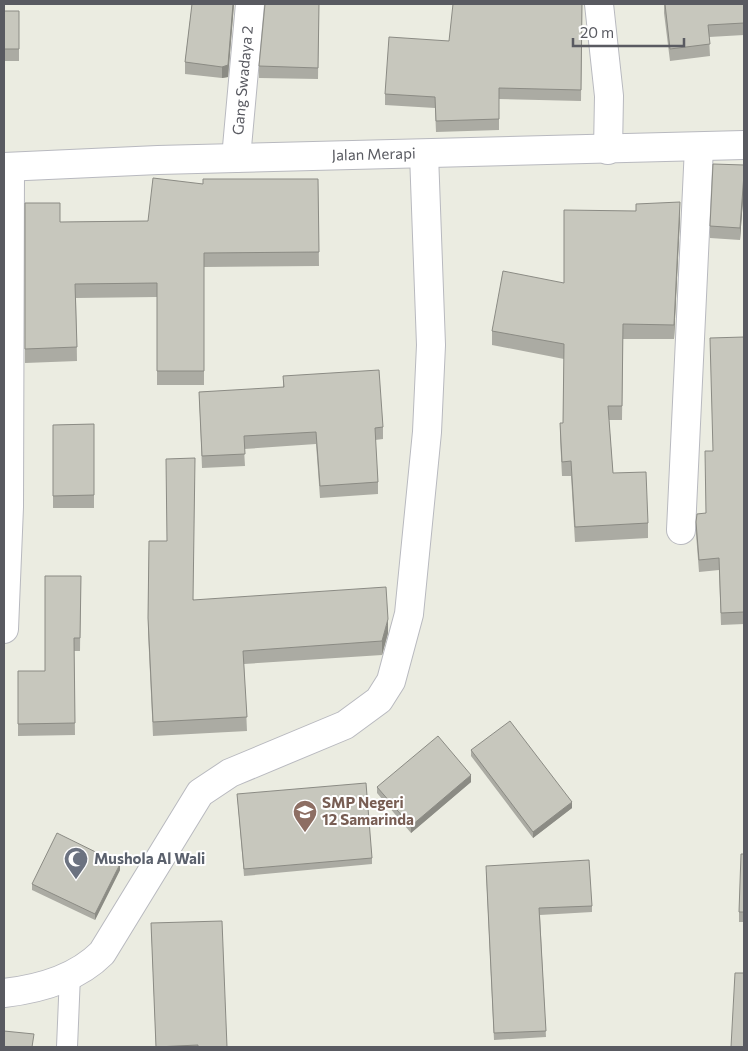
<svg xmlns="http://www.w3.org/2000/svg" width="748" height="1051" viewBox="0 0 748 1051" font-family="Commissioner,sans-serif">
<style>
.lines{fill:none;stroke-linecap:round;stroke-linejoin:round}
.lane-casing{stroke:#b8b9bf;stroke-width:22}
.street-casing{stroke:#b8b9bf;stroke-width:30}
.lane{stroke:#fff;stroke-width:20}
.street{stroke:#fff;stroke-width:28}
.wall{fill:#ababa3}
.shaded-wall{fill:#8b8b84}
.building{fill:#c7c7bd;stroke:#8b8b84}
.labels{text-anchor:middle;stroke-width:4;stroke-linejoin:round;paint-order:stroke}
.street-label{font-size:15px;fill:#595a61;stroke:#fff}
.education-label{font-size:15px;font-weight:bold;fill:#785e54;stroke:#fff;text-anchor:start}
.worship-label{font-size:15px;font-weight:bold;fill:#5b616d;stroke:#fff;text-anchor:start}
</style>
<rect width="100%" height="100%" fill="#ebece1"/>
<g class="lines">
<defs>
<path id="lane" d="M67 1047 70 975"/>
<g id="street">
<path d="M599 4 609 96 608 150"/>
<path id="s1" d="M236 158 250 4"/>
<path id="s2" d="M4 167 158 160 744 145"/>
<path d="M681 530 699 147"/>
<path d="M4 629 9 507 10 167"/>
<path d="M4 993C39 989 77 978 102 953L200 793 230 773 345 725 379 700 391 681 409 614 427 432 431 345 424 154"/>
</g>
</defs>
<!-- lane casing -->
<use href="#lane" class="lane-casing"/>
<!-- street casing -->
<use href="#street" class="street-casing"/>
<!-- lane -->
<use href="#lane" class="lane"/>
<!-- street -->
<use href="#street" class="street"/>
</g>
<!-- wall -->
<path class="wall" d="M192 4H234L228 77 222 78 185 74V62Z
M319 4 318 79 259 78V66Z
M582 4 581 101 499 99V130L436 132 435 108 385 105V94L449 41Z
M664 4H744V35L709 37 710 56 670 61 664 13Z
M4 11H19V61H4Z
M744 165V186L740 240 710 238V226Z
M318 179 319 266 204 267V385H157V297L76 298 77 361 25 363V203L60 222 148 221 203 184Z
M680 217 674 339H623L622 420H609L613 473 648 523V538L575 542 571 476H562L560 438V423H563L564 359 492 345V331L564 283Z
M744 337V624L721 625 719 570 699 572 696 534V522L706 513 713 451Z
M283 376 383 427V439L375 440 378 482V494L320 498 316 444 244 449 245 466 202 468 199 392 283 388Z
M94 424V508H53V425Z
M149 541 194 600 388 633 382 655 244 664 247 731 153 736 148 632Z
M81 576 80 651H74L75 735 18 736V671H45Z
M471 750 572 808 533 838 471 756Z
M471 782 411 833 377 793V787Z
M237 794 372 858V864L244 876Z
M744 854V922H739V912Z
M120 870 95 920 32 890V884Z
M486 872 592 906V912L540 915 546 1037 494 1040Z
M151 923 227 1047H156Z"/>
<!-- shaded-wall -->
<path class="shaded-wall" d="M233 4H234L228 77 222 78V67Z
M744 174V186L740 240V228Z
M680 202V217L674 339V325Z
M388 619V633L382 655V641Z
M471 775V782L411 833V826Z
M572 802V808L533 838V832Z
M120 864V870L95 920V914Z"/>
<!-- building -->
<path class="building" d="M192 4H233L228 65 222 67 185 62Z
M265 4H319L318 68 259 66Z
M453 4H582L581 90 499 88V119L436 121 435 97 385 94 389 37 449 41Z
M665 4H744V23L708 25 710 44 670 49Z
M4 11H19V49H4Z
M713 164 744 165V174L740 228 710 226Z
M153 178 203 184V179H318L319 252 204 253V371H157V283L75 284 77 347 25 349V203H60V222L148 221Z
M680 202 674 325 623 324 622 406H608L613 473 646 472 648 523 575 527 571 461 562 462 560 423H563L564 344 492 331 503 271 564 283V210L636 211V204Z
M744 337V612L721 613 719 558 699 560 696 522 697 514 706 513 705 451H713L710 338Z
M379 370 383 427 375 428 378 482 320 486 316 432 244 436 245 454 202 456 199 392 284 387 283 376Z
M94 424V495L53 496V425Z
M195 458 193 600 386 587 388 619 382 641 243 651 247 717 153 722 148 618 149 541H167L166 459Z
M45 576H81L80 638H74L75 723 18 724V671H45Z
M510 721 572 802 533 832 471 750Z
M438 736 471 775 411 826 377 787Z
M366 783 372 858 244 869 237 794Z
M57 833 120 864 95 914 32 884Z
M741 854H744V912H739Z
M589 860 592 906 539 908 546 1031 494 1033 486 866Z
M222 921 227 1047H198V1045L156 1047 151 923Z
M735 973H744V1047H731Z
M4 1031 34 1034 32 1047H4Z"/>
<!-- icons -->
<defs>
<symbol id="school-pin" viewBox="-11 -11 22 30"><path d="M0 17L-7.5 6A9.5 9.5 0 1 1 7.5 6Z" fill="#8d6e63" stroke="#fff"/><path d="M0-5L7-2L0 1L-7-2ZM-4 1L0 2.5L4 1V4Q0 6-4 4Z" fill="#fff"/></symbol>
<symbol id="mosque-pin" viewBox="-11 -11 22 30"><path d="M0 17L-7.5 6A9.5 9.5 0 1 1 7.5 6Z" fill="#6b7280" stroke="#fff"/><path d="M3.5-4.9A6 6 0 1 0 3.5 4.9A5 5 0 1 1 3.5-4.9Z" fill="#fff"/></symbol>
</defs>
<g fill-rule="evenodd">
<use href="#school-pin" x="291" y="798" width="28" height="38"/>
<use href="#mosque-pin" x="62" y="845" width="28" height="38"/>
</g>
<g class="labels">
<!-- street labels -->
<g class="street-label">
<text dy="5" stroke="none"><textPath href="#s1" startOffset="78">Gang Swadaya 2</textPath></text>
<text dy="5" stroke="none"><textPath href="#s2" startOffset="370">Jalan Merapi</textPath></text>
</g>
<!-- education labels -->
<g class="education-label">
<text x="322" y="808">SMP Negeri<tspan x="322" dy="17">12 Samarinda</tspan></text>
</g>
<!-- worship labels -->
<g class="worship-label">
<text x="94" y="864">Mushola Al Wali</text>
</g>
</g>
<!-- border -->
<rect width="748" height="1051" fill="none" stroke="#595a61" stroke-width="10"/>
<!-- scale -->
<path d="M573 38v8h111v-8" fill="none" stroke="#595a61" stroke-width="2.5"/>
<text x="580" y="38" font-size="15" fill="#595a61" stroke="#ffffff" stroke-width="4" paint-order="stroke">20 m</text>
</svg>
